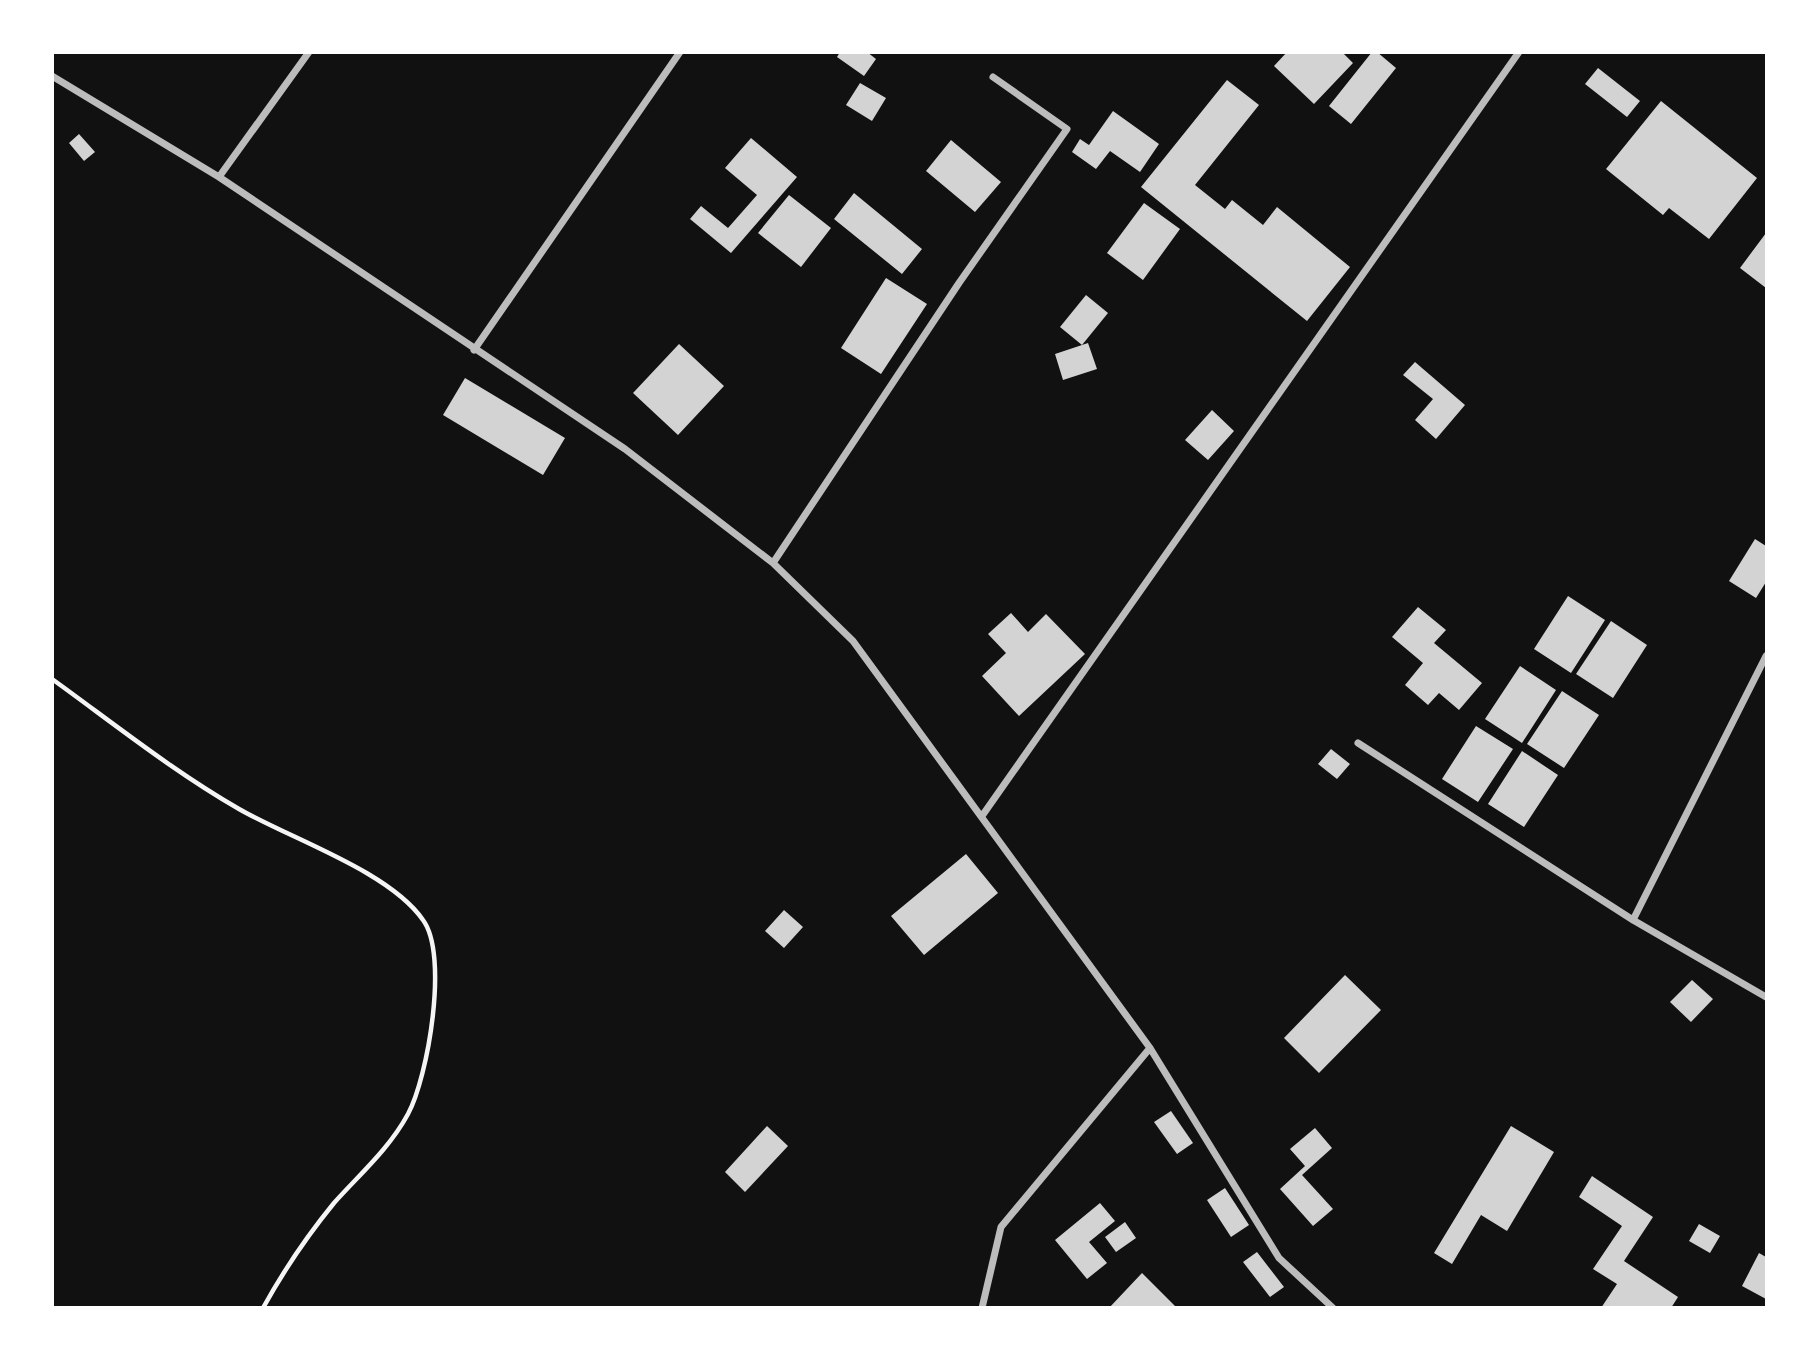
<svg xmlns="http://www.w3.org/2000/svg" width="1819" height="1360" viewBox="0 0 1819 1360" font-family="'Noto Sans',sans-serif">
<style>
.building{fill:#d3d3d3}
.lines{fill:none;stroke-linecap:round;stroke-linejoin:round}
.path{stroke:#f5f5f5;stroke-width:4.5}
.minor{stroke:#bcbcbc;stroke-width:7}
</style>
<rect width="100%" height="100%" fill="#111"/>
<!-- building -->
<path class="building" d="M840 52H867L876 59 864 76 837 57Z
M1287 52H1342L1353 63 1314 104 1274 66Z
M1372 52H1377L1396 68 1351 124 1329 106Z
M1598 68 1640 101 1627 117 1585 84Z
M1227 80 1259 105 1195 185 1225 209 1232 200 1263 225 1277 207 1350 267 1307 321 1141 187Z
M860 83 886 98 872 121 846 105Z
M1661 101 1757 178 1709 239 1669 208 1663 215 1606 169Z
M1113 111 1159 144 1140 172 1110 151 1096 169 1072 152 1080 139 1089 145Z
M79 134 95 152 84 161 69 143Z
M751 138 797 177 731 253 690 219 701 206 728 228 757 195 725 168Z
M951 140 1001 182 975 212 926 171Z
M854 193 922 249 902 274 834 219Z
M789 195 831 228 801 267 758 233Z
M1144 203 1180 229 1143 280 1107 253Z
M1766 233V288L1740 268Z
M886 278 927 304 881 374 841 348Z
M1086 295 1108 313 1082 345 1060 327Z
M1088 343 1097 369 1063 380 1055 354Z
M679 344 724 386 678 435 633 393Z
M1415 362 1465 405 1436 439 1415 420 1433 399 1403 375Z
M465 378 565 438 543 475 443 415Z
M1212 410 1234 431 1208 460 1185 440Z
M1755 539 1766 546V582L1756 598 1729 581Z
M1568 596 1605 620 1571 673 1534 649Z
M1418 607 1446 630 1434 643 1482 683 1459 710 1439 693 1428 705 1405 685 1423 663 1392 637Z
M1011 613 1028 632 1046 614 1085 654 1019 716 982 676 1006 653 988 634Z
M1611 621 1647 645 1613 698 1576 674Z
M1520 666 1556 690 1522 743 1485 719Z
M1562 691 1599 715 1564 768 1527 744Z
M1476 726 1513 749 1478 802 1442 779Z
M1331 749 1350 764 1337 779 1318 764Z
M1522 751 1558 775 1524 827 1488 804Z
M966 854 998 893 924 955 891 916Z
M784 910 803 927 784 948 765 931Z
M1345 975 1381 1010 1319 1073 1284 1038Z
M1692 980 1713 999 1691 1022 1670 1002Z
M1171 1111 1193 1143 1177 1154 1154 1122Z
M767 1126 788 1146 745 1192 725 1172Z
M1511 1126 1554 1152 1507 1231 1481 1215 1452 1264 1434 1253Z
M1315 1128 1332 1148 1302 1175 1333 1209 1313 1226 1280 1189 1305 1166 1290 1149Z
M1592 1176 1653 1217 1624 1261 1678 1297 1671 1308H1601L1617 1284 1593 1269 1622 1226 1579 1197Z
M1225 1188 1249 1225 1231 1237 1207 1200Z
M1100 1203 1115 1221 1089 1242 1107 1263 1087 1279 1055 1240Z
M1125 1222 1136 1238 1116 1252 1105 1237Z
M1699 1224 1720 1236 1710 1253 1689 1241Z
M1257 1252 1284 1287 1270 1297 1243 1262Z
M1759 1253 1766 1257V1299L1742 1286Z
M1142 1273 1177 1308H1109Z"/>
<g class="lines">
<!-- path -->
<path class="path" d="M52 679C113 723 173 771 239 809 291 839 389 871 423 920 449 955 428 1077 408 1114 389 1149 360 1174 334 1203 307 1236 284 1270 263 1308"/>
<!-- minor -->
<path class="minor" d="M52 76 219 177 625 449 773 563 853 641 1150 1048 1279 1258 1333 1308
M219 177 309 52
M474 350 680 52
M773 563 959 283 1067 129 993 77
M1358 743 1633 920 1766 997
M982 816 1519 52
M1633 920 1766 656
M982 1308 1001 1227 1150 1048"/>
</g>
<!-- border -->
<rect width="1819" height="1360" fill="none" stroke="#ffffff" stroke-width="108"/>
</svg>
